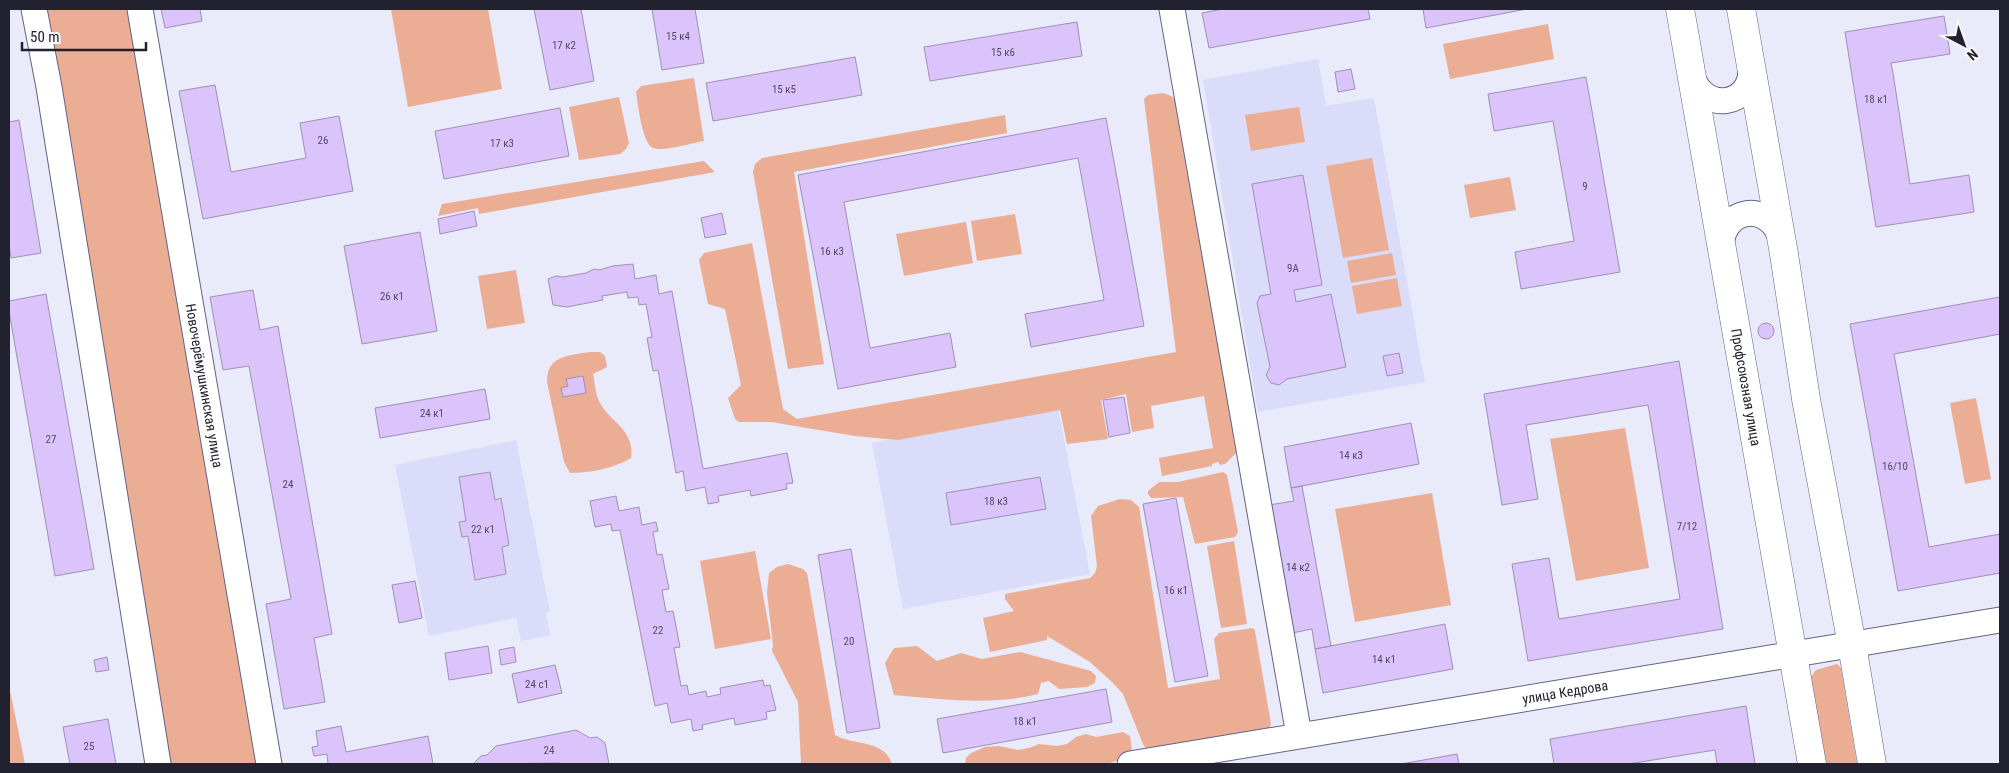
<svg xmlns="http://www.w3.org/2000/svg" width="2009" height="773" viewBox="0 0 2009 773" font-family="'Roboto Condensed',sans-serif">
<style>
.built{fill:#dbdcf9}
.green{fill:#ebad93}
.building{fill:#dbc3fc;stroke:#9f90b4}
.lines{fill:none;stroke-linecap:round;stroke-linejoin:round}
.minor-casing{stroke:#636386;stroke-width:27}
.major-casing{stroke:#636386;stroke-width:29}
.minor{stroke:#fff;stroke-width:25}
.major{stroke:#fff;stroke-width:28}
.labels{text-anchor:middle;stroke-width:5;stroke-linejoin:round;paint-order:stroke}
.number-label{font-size:11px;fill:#504a63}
.street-label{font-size:14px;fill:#212130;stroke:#f8f8f8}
</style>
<rect width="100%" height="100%" fill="#e9eafa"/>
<!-- built -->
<path class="built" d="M1318 59 1326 106 1374 98 1425 382 1258 412 1203 80Z
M1058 407 1090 574 903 609 872 443Z
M516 440 550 612 546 613 550 635 521 641 516 618 429 636 395 465Z"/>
<!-- green -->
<path class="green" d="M44 9H131L261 764H169Z
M391 9H488L502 89 408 107Z
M1548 24 1554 59 1450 79 1443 44Z
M694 78 704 141C692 143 663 152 653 148 642 143 638 104 636 92L641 86Z
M1163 93 1171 96 1176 100 1238 451 1225 464 1220 465 1218 462 1212 464V466L1162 476 1159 458 1213 448 1204 396 1151 406 1154 428 1132 432 1126 394 1101 400 1108 439 1067 444 1060 410 898 440 855 436 771 422H739L735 419 728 398 741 385 725 309 708 304 699 260 704 253 752 243 783 409 797 419 1176 352 1144 99 1148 95Z
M619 97 629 143 626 149 620 154 579 160 569 107Z
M1299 107 1305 142 1251 151 1245 115Z
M1005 115 1007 133 794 172 824 364 788 369 753 172 755 164 762 158Z
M1372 158 1389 250 1343 258 1326 166Z
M704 161 715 172 479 214 478 208 438 216 442 204Z
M1510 177 1516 210 1470 218 1464 185Z
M1015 214 1022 254 977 261 971 221Z
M966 222 973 263 904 276 896 234Z
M1392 253 1396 275 1351 283 1347 261Z
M516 270 525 323 487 329 478 276Z
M1397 278 1402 306 1357 314 1352 286Z
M589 352H600L605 356 607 367 593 374C595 382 595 393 599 401 609 422 635 429 631 458 615 468 590 473 570 473L564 462 547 382C547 355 568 356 589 352Z
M1976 398 1991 479 1965 484 1950 403Z
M1625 428 1649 568 1576 581 1550 439Z
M1223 472 1227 475 1238 532 1235 537 1195 544 1183 497 1151 498 1148 494V491L1159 482H1178Z
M1432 493 1451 605 1355 622 1335 509Z
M1120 499 1131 500 1139 507 1168 688 1220 679 1214 639 1219 633 1253 628 1255 631 1271 724 1269 729 1148 752 1143 744 1123 694 1112 682 1090 662 1047 636V640L990 652 983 618 1014 611 1005 599V594L1090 578 1095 573 1097 566 1091 516 1098 506Z
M1234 541 1247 624 1221 628 1207 546Z
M755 551 771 639 715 649 700 561Z
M788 564 803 569 807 573 835 735C854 746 884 739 892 764H801L798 702 772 651 773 645 767 593 769 573 777 567Z
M917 646 937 661 961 653 982 659 1020 652 1091 671 1096 676 1095 683 1087 687 1059 689 1049 681 1041 683 1038 694C992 706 941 699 894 695L885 663 894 648Z
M1837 664 1841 668 1857 764H1824L1810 678 1816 670Z
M9 688 11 695 25 764H9Z
M1123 732 1130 736 1132 750C1124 759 1116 762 1104 764H965L966 758 971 753 985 747 999 746 1018 750 1029 748 1039 744 1057 746 1067 744 1076 737 1086 734 1096 737Z"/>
<!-- building -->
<path class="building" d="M161 9H200L202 21 165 28Z
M534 9H581L594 81 550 90Z
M652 9H695L704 63 662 70Z
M1223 9H1368L1370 19 1209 48 1202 13Z
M1423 9H1527L1426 28Z
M1944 16 1950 54 1891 63 1893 73 1910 184 1969 175 1974 212 1876 227 1845 32Z
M1077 22 1082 56 930 81 924 47Z
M855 57 862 95 713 121 706 83Z
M1351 69 1355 89 1338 92 1335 72Z
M1586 77 1620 272 1521 289 1515 252 1574 241 1553 121 1494 131 1488 94Z
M215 85 231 172 306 158 300 123 339 116 353 191 203 219 179 91Z
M560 108 569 156 444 179 435 131Z
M1106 118 1144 326 1031 347 1025 314 1104 300 1078 158 844 202 870 348 950 333 956 367 838 389 798 175Z
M19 120 41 253 11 258 9 245V122Z
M1303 175 1322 285 1294 290 1296 302 1331 294 1346 367 1287 379 1279 385 1271 383 1266 375 1270 367 1257 303 1260 296 1271 294 1252 184Z
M474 211 477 226 440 234 438 219Z
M722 213 726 234 705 238 701 218Z
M420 232 437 331 362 344 344 246Z
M633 264 635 279 656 275 659 294 672 291 703 469 787 453 793 483 786 484 787 489 751 496 750 490 718 496 719 502 708 504 705 487 686 491 683 471 676 473 658 370 653 371 647 338 652 337 646 304 639 305 638 297 628 298 627 292 602 296 603 300 567 307 553 305 548 279 556 276 563 277 586 273 594 269 599 270 613 266Z
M253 290 260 330 278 326 332 634 314 638 325 702 284 709 266 604 291 599 249 366 223 370 210 297Z
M46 294 94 569 55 576 9 311V301Z
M2000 297V334L1894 354 1929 547 2000 534V573L1898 591 1850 324Z
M1758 331a8 8 0 1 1 16 0a8 8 0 1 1-16 0Z
M1399 353 1403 373 1387 376 1383 356Z
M1679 361 1723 629 1528 661 1512 564 1549 558 1559 619 1680 599 1652 428 1648 405 1526 425 1538 499 1502 505 1484 394Z
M583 376 586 393 563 397 561 388 568 386 566 379Z
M485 389 490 419 380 438 375 408Z
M1124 397 1130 433 1109 437 1103 400Z
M1411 423 1419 464 1291 488 1284 447Z
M490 472 495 500 501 498 509 545 502 547 506 574 475 580 468 536 462 537 459 522 466 521 459 477Z
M1040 477 1046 509 951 525 946 493Z
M1302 486 1331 646 1315 649 1312 629 1292 633 1269 505 1294 501 1291 488Z
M616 496 619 511 639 507 642 525 656 522 658 531 653 532 657 555 662 554 669 589 662 590 666 612 673 611 680 647 674 648 681 686 687 685 689 695 706 691 707 697 721 694 720 688 763 680 764 686 770 685 776 710 766 712 767 719 735 725 734 718 702 725 703 729 693 731 691 719 671 723 667 703 655 706 620 530 612 531 611 524 595 527 590 501Z
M1176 498 1208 676 1175 682 1143 504Z
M851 549 880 728 847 733 818 555Z
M415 581 422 618 399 623 392 585Z
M1445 624 1453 669 1323 693 1315 649Z
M488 646 492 673 449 680 445 653Z
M514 647 516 662 501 665 499 650Z
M107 657 109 670 96 672 94 660Z
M555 665 562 693 518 703 512 674Z
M1106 689 1112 722 943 753 937 719Z
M1746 706 1755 764H1717L1715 750 1628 764H1554L1550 739Z
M108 719 116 764H70L63 727Z
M341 726 346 752 428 736 433 764H328L327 754 314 756 312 747 318 746 316 731Z
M576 730 590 738 597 737 605 743 609 764H562L560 763 473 764 481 756 487 755 496 746Z
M1457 754 1459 764H1401Z"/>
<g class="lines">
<defs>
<g id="minor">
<path d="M34 9 49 87 158 764"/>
<path id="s1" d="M140 9 269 764"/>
<path d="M1172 9 1299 735"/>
<path d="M1692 76C1704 114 1753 106 1751 67"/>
<path d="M1721 248C1721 208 1768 200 1781 238"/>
<path id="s2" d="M1130 764 2000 620"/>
</g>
<g id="major">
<path id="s3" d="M1680 9 1812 764"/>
<path d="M1741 9 1784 254 1806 399 1852 645 1872 764"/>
</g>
</defs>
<!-- minor casing -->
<use href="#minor" class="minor-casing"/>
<!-- major casing -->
<use href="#major" class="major-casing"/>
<!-- minor -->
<use href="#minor" class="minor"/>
<!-- major -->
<use href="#major" class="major"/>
</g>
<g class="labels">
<!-- number labels -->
<g class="number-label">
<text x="678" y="40">15 к4</text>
<text x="564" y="49">17 к2</text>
<text x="1003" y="56">15 к6</text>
<text x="784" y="93">15 к5</text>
<text x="1876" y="103">18 к1</text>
<text x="323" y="144">26</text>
<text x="502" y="147">17 к3</text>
<text x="1585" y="190">9</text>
<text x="832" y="255">16 к3</text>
<text x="1293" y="272">9А</text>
<text x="392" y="300">26 к1</text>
<text x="432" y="417">24 к1</text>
<text x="51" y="443">27</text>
<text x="1351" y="459">14 к3</text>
<text x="1895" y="470">16/10</text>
<text x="288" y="488">24</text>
<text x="996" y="505">18 к3</text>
<text x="1687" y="530">7/12</text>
<text x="483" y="533">22 к1</text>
<text x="1298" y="571">14 к2</text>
<text x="1176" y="594">16 к1</text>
<text x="658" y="634">22</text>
<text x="849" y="645">20</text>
<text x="1384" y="663">14 к1</text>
<text x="537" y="688">24 с1</text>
<text x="1025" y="725">18 к1</text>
<text x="89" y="750">25</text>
<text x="549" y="754">24</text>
</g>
<!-- street labels -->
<g class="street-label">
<text dy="5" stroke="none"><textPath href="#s1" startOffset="382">Новочерёмушкинская улица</textPath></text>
<text dy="5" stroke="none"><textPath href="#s3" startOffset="384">Профсоюзная улица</textPath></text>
<text dy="5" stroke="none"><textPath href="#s2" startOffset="441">улица Кедрова</textPath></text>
</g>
</g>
<!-- border -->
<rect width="2009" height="773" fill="none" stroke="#212130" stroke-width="20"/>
<!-- north arrow -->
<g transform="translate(1964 45) rotate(139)" stroke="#f8f8f8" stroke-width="4" paint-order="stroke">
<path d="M0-4L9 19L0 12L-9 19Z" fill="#212130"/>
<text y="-8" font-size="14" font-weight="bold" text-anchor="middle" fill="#212130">N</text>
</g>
<!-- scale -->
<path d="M22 42v8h124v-8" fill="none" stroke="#212130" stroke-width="2.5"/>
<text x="30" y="42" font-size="15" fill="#212130" stroke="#f8f8f8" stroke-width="4" paint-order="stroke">50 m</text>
</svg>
